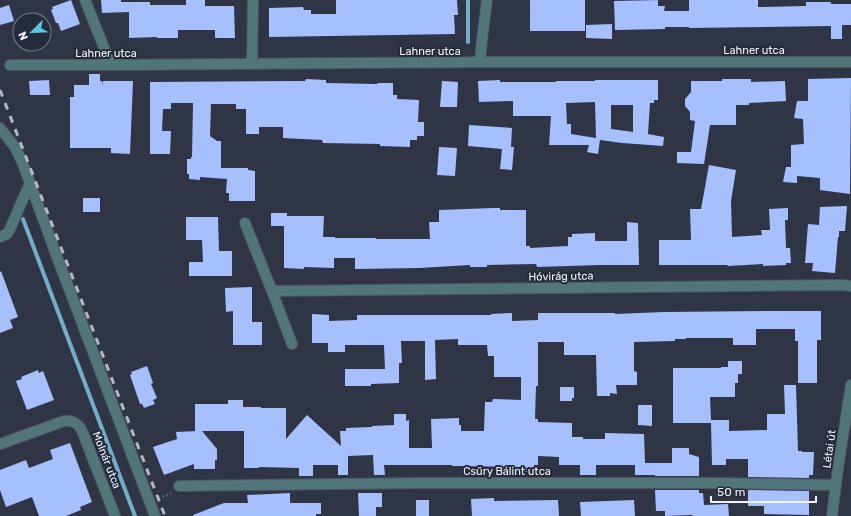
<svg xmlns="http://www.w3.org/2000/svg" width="851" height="516" viewBox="0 0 851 516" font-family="Rubik,sans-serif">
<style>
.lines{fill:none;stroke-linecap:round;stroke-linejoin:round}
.stream{stroke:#73adc9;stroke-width:4}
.building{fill:#a5bfff;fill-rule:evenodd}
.street-casing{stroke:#4e5462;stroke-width:12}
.path{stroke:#797e8c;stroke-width:2.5;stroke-dasharray:1 3;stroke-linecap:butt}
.street{stroke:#507679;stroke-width:10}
.rail{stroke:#b4b8c4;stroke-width:3;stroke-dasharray:7 7;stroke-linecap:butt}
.labels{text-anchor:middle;stroke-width:4;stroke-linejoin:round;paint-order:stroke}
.street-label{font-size:11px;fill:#f0f4fe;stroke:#252b3a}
</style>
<rect width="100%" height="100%" fill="#2f3544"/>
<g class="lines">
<!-- stream -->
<path class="stream" d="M468 42V0
M23 219 135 516"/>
</g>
<!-- building -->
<path class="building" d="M71 0 80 24 61 31 58 23H56L51 10 53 9 52 7Z
M101 0H121V2H150V5H186V0H205V6H234L235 38H215V30H178V38H157V37L129 38V12L102 13Z
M336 0H457L458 15H454L455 34 269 37V8L303 7 304 10H311V14H336Z
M530 0H585V31H530Z
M658 0V6H665L664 11H689V0H758V7L806 6V2H831V4H851V25H842V39H831V26L689 28V27H665V29L615 30 614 1Z
M9 5 14 21 0 25V8Z
M612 24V39L586 38V25Z
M89 74H100V81H102L103 85V81H133L130 154 111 153V148H70V97H74V85H89Z
M851 78 850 194 820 190V178L797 176V183L783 182 786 167H791V145L804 144 803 119 794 118 797 101H808V79Z
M306 79 326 80V83L377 84 378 83H393V95H397V99L419 100 418 122H424V136H417V140H410V147L380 146V144L323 143 322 140 283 138V127H259V134H246V109H236V104H211L210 136 217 141H221V168H248V170L255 171V201H229V193H226L227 179 200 177V180L189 179V174H187V159H191V157H192L193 103H171V109H163L162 131H171L170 154H150V82L305 81Z
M722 79H751V82L785 81 786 101 749 103V105H736V125H710L704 164 677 163V152H691L695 121 690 120V112L685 106V99L691 92V81H722Z
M49 80 50 95H30L29 81Z
M500 80V82H556V81H595V80H658V100H654V103H650L648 134 664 137 663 146 622 143 600 140 598 154 587 152 589 145H549L551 116H513V101L479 102 478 81ZM595 102 596 138 571 134V124H567L566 103ZM611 105H633V132L611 129Z
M442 81 458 82 457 107H440Z
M469 125 512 128 511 147H514L512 170 500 169 502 149 468 146Z
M439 147 457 148 455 176 437 175Z
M709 165 736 170 731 201 732 237 762 235 761 230H770L769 209 788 208V220H785L786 248H790L791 263H786V265L763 266V264L728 266 727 265H659V240H691L690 209H701Z
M83 198H100V212H83Z
M847 206 845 231H839V237H838L835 273 812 271 813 263H805L808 224 819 225 820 207Z
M493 208H500V210H526V246H530V248L568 246V237H572V234L595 233V241H627V222L638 223 639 265H600L537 267 536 264 487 265V267H470V265L419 268 355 269V258H334V268L304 267V269L284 268V226H271V213H287V216H324L323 237H335V238H376V239H430L429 222H439V210Z
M186 217H218L219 251H232V276H189V262H203L202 240H186Z
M1 271 18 317 10 320 13 328 0 333V272Z
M252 287V322H262V345H233V311L226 312 225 288Z
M775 311H821V340H817V383H798V341H795V329H756V345H733V338H686V339H675V341L634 342V371L637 372V385H616L617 394 610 393V396H597L596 355H564V342H538V386H536L535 419H538V422L572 423V437H583V439H605V433L644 434 645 463H672V448H689V454L699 457V476H655V475H635V465H596V475H580V465H559V457L538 456V465H534V472H522V467L452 466V465H384L385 475H374L373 455 348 456V475H338V465H313V476H299V468L259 467V468H244V431H202L217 449V460H215V469H194V464L164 475 153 447 177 439 176 432 197 431H195V404H228V400H243V407H261V408H286V439L307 415 341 446 340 431H346V428L372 427V426L394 425V414H406V421L409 420V448H432L431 419 459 418V425H461V431H484L485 402H492L493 399 521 400V377H494V356H488L487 345H458V339L435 340 436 379 425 380V341H401L402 363H399V383L371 384V386H345V369H385L384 345H345V352H328V343H312V314L329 315V321L357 320V315H491V314L512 313V321L538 320V313H615V314L664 312Z
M728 361H742V374H738V383H735V397H710L711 420H729V431L767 430V414H785L784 385H796L798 451H802V452H814L813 475H809V478L748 477V459H726V465H712L711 423H673V368H721V367H728Z
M147 366 153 383 151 384 157 398 153 400 155 404 144 408 142 404H140L130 375 132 374 131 372Z
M38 370 39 373 43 371 54 400 27 410 16 381 22 379 21 377Z
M560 387H574V398H572V401H560Z
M638 405H652V426L638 425Z
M70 443 92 502 80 507 81 510 66 516H39L32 497 6 507 0 490V470L26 460 29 468 53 459 50 450Z
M655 490H699V493H703L704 505 728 504 729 516H693L692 515 665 516V511H656Z
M748 490 809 491V515L764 514V506H748Z
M290 493V503H321V514H316V516H193V515L224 503H248L247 495Z
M358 493H382V507H376V516H359Z
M494 498V501L558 500 559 516H472L471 499Z
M416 500H429V516H416Z
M634 500 635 516H581L580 502Z"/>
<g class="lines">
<defs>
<path id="street" d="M85 0 111 65
M480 62 482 40 487 0
M252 64 253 0
M10 65H111L480 62H851
M0 128 15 147 23 164 57 257 155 516
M245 223 272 291 292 344
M0 237 7 234 10 229 30 183
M272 291 842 285 851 286
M0 444 64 421C74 420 79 424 83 433L115 516
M179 486 420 483H712L836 485
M832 516 838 468 851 385"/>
</defs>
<!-- street casing -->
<use href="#street" class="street-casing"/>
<!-- path -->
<path class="path" d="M159 498 171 494"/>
<!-- street -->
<use href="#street" class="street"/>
<!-- rail -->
<path class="rail" d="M0 90 165 516"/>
</g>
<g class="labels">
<!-- street labels -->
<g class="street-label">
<text x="754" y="54">Lahner utca</text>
<text x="430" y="55">Lahner utca</text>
<text x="106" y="57">Lahner utca</text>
<text transform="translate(561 276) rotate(-1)" y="4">Hóvirág utca</text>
<text transform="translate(829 449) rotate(-82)" y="4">Létai út</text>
<text transform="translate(107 460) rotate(69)" y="4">Molnár utca</text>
<text x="507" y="475">Csűry Bálint utca</text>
</g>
</g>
<!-- north arrow -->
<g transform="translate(32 32) rotate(246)"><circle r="19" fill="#252b3a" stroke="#767b88"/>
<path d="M0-3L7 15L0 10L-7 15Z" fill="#57c9e3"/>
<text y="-6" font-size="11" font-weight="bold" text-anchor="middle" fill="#f0f4fe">N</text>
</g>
<!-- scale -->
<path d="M711 496v6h105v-6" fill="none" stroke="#f0f4fe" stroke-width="2"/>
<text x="717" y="496" font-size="12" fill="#f0f4fe" stroke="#252b3a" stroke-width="3" paint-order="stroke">50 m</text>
</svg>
